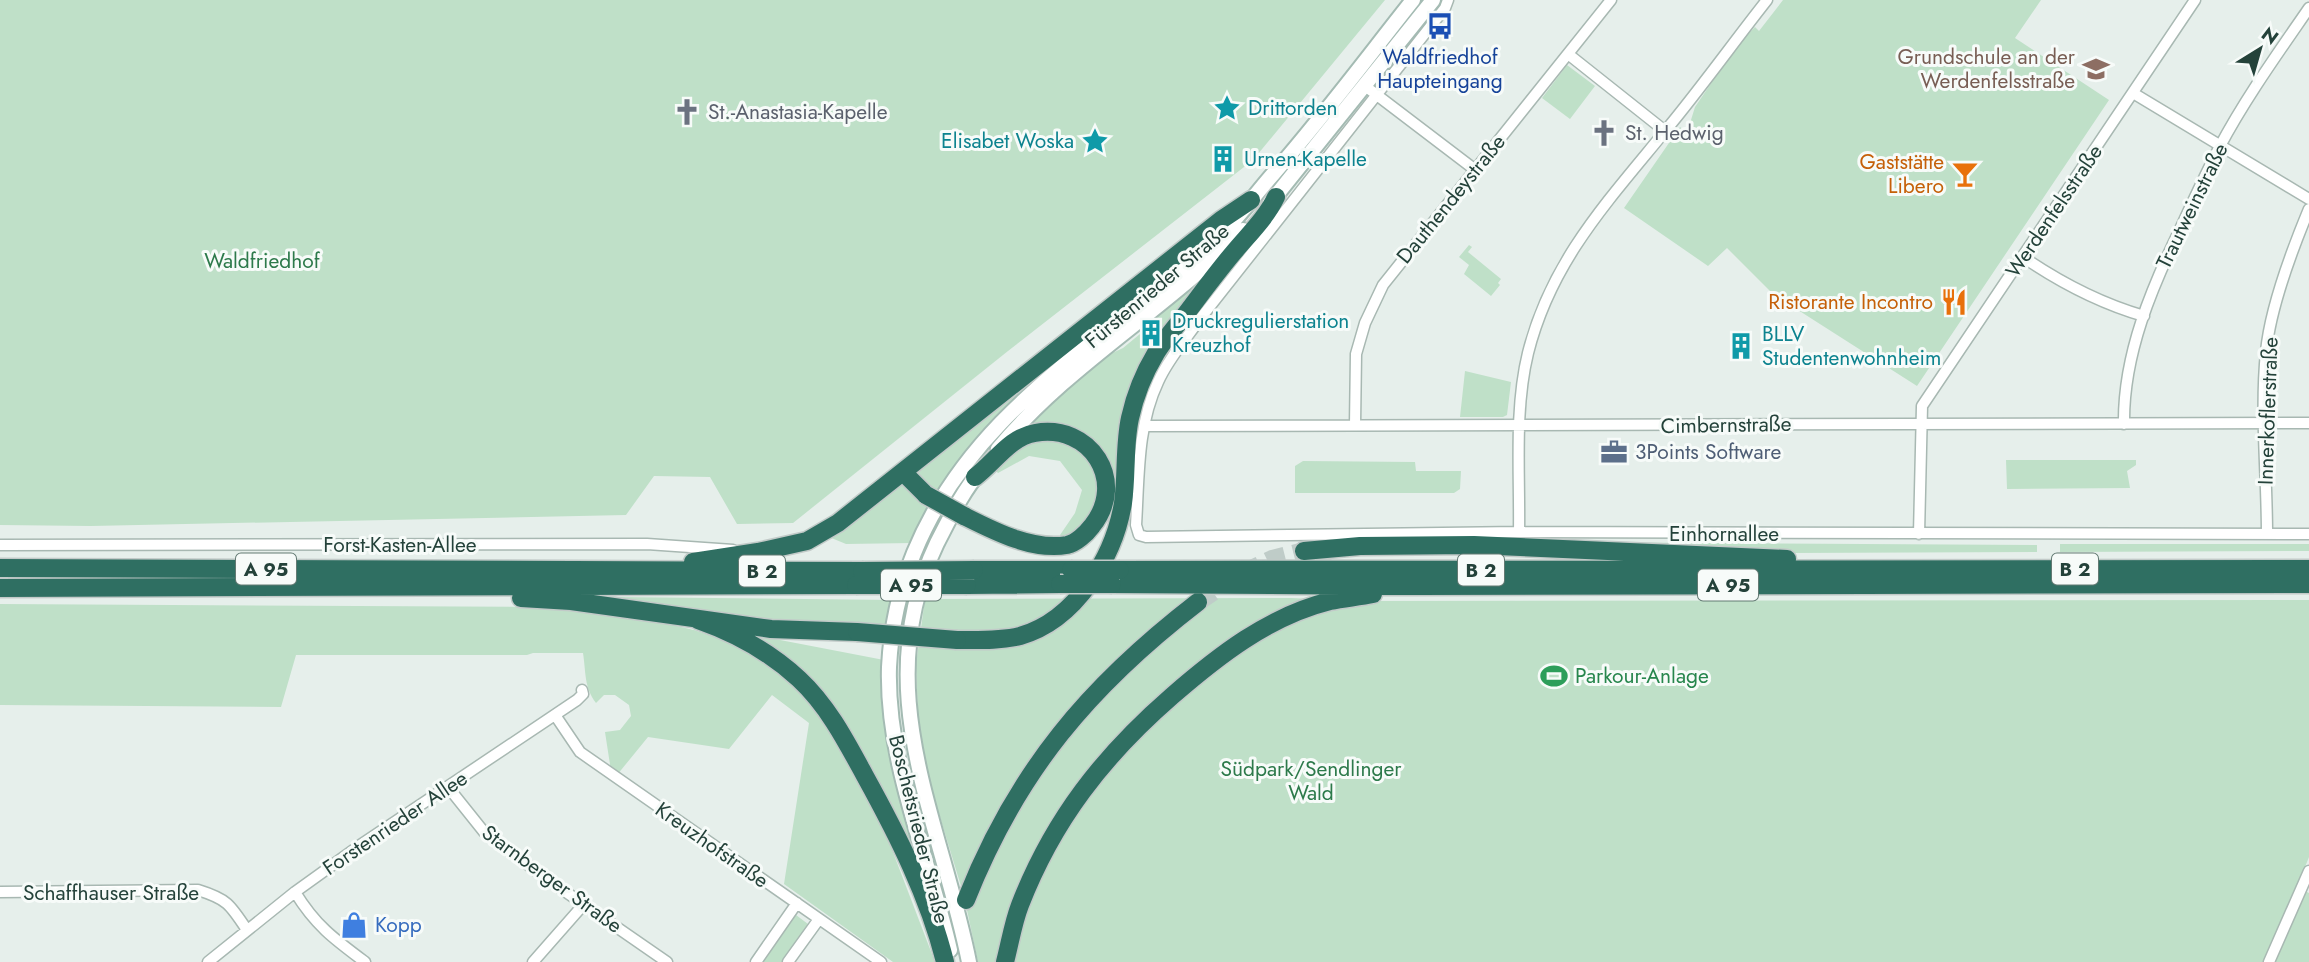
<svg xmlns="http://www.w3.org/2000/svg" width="2309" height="962" viewBox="0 0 2309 962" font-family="Jost,sans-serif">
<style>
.green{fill:#bfe0c8}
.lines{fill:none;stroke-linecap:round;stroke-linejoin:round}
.highway-tunnel{stroke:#bfccc8;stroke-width:18;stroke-dasharray:18 9;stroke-linecap:butt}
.street-casing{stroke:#a8b8b2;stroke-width:13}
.secondary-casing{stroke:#a4bbb3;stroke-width:18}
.highway-casing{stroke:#c2cac8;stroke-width:21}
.street{stroke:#fff;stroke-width:10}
.secondary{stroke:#fff;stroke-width:14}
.highway{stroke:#2f6f62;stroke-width:18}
.highway-bridge-casing{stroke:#c2cac8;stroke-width:21;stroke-linecap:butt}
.highway-bridge{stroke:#2f6f62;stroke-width:18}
.labels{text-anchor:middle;stroke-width:6;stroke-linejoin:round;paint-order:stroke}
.shield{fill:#f7fbf9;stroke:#637a73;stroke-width:2}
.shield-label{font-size:19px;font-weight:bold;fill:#24423a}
.transit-label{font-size:21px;fill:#164399;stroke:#f7fbf9}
.education-label{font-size:21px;fill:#785e54;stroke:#f7fbf9;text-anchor:end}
.culture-label{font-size:21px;fill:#0d838f;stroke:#f7fbf9;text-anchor:start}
.worship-label{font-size:21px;fill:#5b616d;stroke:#f7fbf9;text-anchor:start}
.food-label{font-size:21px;fill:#c56008;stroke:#f7fbf9;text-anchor:end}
.street-label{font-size:21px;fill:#24423a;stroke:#f7fbf9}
.park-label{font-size:21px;fill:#2d7a4b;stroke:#f7fbf9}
.service-label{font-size:21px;fill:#4e5e75;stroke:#f7fbf9;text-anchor:start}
.leisure-label{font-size:21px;fill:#27864d;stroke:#f7fbf9;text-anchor:start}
.shop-label{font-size:21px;fill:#366cbe;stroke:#f7fbf9;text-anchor:start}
</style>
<rect width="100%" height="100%" fill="#e6efeb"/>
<!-- green -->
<path class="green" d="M0 0H1385L1253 160 1008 351 793 523 737 524 710 477 654 476 626 515 91 526 0 525Z
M1783 0H2041L2015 38 2109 100 1917 386 1773 294 1727 248 1708 266 1624 208 1680 127 1687 133 1695 107 1737 45 1755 27 1759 31Z
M1567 65 1595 86 1570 119 1542 98Z
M1469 245 1472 247 1468 252 1501 279 1498 283 1500 285 1491 296 1464 274 1469 265 1459 257Z
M1202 278 1204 281 1155 345 1118 477 1114 478 1103 454 1022 429 1069 385 1106 356 1123 348 1140 334 1158 314Z
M1070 348 1072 350 1028 387 971 444 937 493 912 543 846 544 829 537Z
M1465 371 1511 382 1507 415 1503 417H1460Z
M1055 439C1062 442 1071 443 1076 447 1100 464 1104 496 1088 519 1083 527 1070 533 1062 538L1060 535 1075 513 1082 490 1060 461 1029 456 998 473 994 469C1016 450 1025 442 1055 439Z
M2006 460H2136V465L2127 471 2130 488 2007 489Z
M1303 461 1415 462 1416 471H1461L1460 489 1454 493H1295V466Z
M1554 542 2037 545V552L1789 553Z
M2060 544H2309V551L2060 552Z
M612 597 893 600 886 641 612 600Z
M1291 598 1357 601 2309 600V857L2297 887 2309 893V962H978L964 896 929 781 918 716 916 664 925 599Z
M0 604 542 607 651 620 694 630 733 643 781 672 814 704 872 807 891 847 935 962H893L784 884 809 723 772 695 729 749 648 737 617 775 611 771 605 732 620 730 631 716 629 705 615 695H604L596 703C584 687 586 672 583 653H533L527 655H296L281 707 0 705Z
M754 635 884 660 920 851 908 852 853 742 755 640Z
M796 915 808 924 782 962H763Z"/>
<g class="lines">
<!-- highway-tunnel -->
<path class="highway-tunnel" d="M1198 602 1237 576 1272 559 1304 551"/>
<defs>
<path id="street" d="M1448 0 1445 8 1200 319C1186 339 1168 359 1158 382 1137 426 1139 478 1136 525L1139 535 1146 537 1519 532 2309 534
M1568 54 1665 131
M1365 86 1474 169
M2133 93 2309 199
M2023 257C2061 283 2099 303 2144 316
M2124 424C2123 354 2152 287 2182 225 2194 199 2206 173 2219 148 2245 99 2278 53 2309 8
M1355 425 1356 354 1365 323 1383 285 1611 0
M1144 426 2309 423
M1519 532C1520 474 1514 410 1528 353 1551 261 1608 201 1666 130 1701 88 1733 43 1767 0
M1919 534 1922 406 2195 0
M2267 534C2267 474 2260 413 2266 352 2270 309 2292 250 2309 209
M0 545 647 544 733 550
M555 715 580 752 881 962
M448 787 484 832 547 879 667 962
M0 892 198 890C227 899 230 904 247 930
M295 892C315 925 334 939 365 962
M208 962 295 892 359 846 577 700 583 694 582 690
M533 962 584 904
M756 962 797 903
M788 962 819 919
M2269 962 2309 871"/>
<path id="secondary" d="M1270 203 1433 0
M998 449C1068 364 1167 309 1243 230
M950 950C929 857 886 763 889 667 891 627 899 590 914 553 976 401 1119 336 1229 226 1245 209 1259 190 1274 173 1323 117 1367 58 1413 0
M969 962C940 817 867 690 937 543 950 518 962 492 981 470"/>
<path id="highway" d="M903 472 926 495
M964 516C994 531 1032 551 1067 545 1076 543 1086 534 1092 526 1128 481 1090 423 1035 433 1010 437 995 462 975 477
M1304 551 1360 546 1474 545 1787 559
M693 562 758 552 807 541 838 523 1221 220 1251 200
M0 568 862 571
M974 570H1071
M1120 570 2309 569
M1112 584 1416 586 2309 584
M967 585 1060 584
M0 588 856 585
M521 598 571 601 771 629 857 632
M698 620C735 633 770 652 799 679 828 706 846 741 865 776 897 834 929 897 945 962
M957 640C977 640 1000 641 1020 636 1076 620 1114 557 1123 503 1127 475 1124 445 1130 418 1135 395 1144 373 1156 353 1164 340 1175 327 1185 315 1201 294 1217 272 1234 252 1249 234 1266 218 1276 197
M966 900C1017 771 1089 686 1198 602
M1005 962C1010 943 1013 923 1020 905 1053 820 1103 756 1172 696 1218 656 1269 616 1330 601 1344 598 1359 597 1373 594"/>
</defs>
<!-- street casing -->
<use href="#street" class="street-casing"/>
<!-- secondary casing -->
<use href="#secondary" class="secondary-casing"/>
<!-- highway casing -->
<use href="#highway" class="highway-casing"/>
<!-- street -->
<use href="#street" class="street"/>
<!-- secondary -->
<use href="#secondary" class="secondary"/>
<!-- highway -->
<use href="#highway" class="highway"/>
<defs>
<path id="highway-bridge" d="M926 495 964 516
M1071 570H1120
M862 571 974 570
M1060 584H1112
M856 585H967
M857 632 957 640"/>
</defs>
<!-- highway-bridge casing -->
<use href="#highway-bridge" class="highway-bridge-casing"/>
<!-- highway-bridge -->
<use href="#highway-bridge" class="highway-bridge"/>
</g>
<!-- icons -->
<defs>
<symbol id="bus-bare" viewBox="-9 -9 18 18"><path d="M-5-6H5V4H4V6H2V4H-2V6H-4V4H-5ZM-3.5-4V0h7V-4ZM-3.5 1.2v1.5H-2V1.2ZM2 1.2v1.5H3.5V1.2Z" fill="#1a4fb4" stroke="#f7fbf9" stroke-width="2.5" paint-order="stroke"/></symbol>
<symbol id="school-bare" viewBox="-9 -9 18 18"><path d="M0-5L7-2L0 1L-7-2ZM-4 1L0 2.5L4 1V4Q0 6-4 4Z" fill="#8d6e63" stroke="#f7fbf9" stroke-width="2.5" paint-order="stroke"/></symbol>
<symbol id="sight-bare" viewBox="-9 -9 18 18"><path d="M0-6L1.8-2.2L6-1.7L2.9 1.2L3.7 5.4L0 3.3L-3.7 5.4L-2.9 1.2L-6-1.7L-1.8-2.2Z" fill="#0f9aa8" stroke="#f7fbf9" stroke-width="2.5" paint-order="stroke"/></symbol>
<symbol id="church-bare" viewBox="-9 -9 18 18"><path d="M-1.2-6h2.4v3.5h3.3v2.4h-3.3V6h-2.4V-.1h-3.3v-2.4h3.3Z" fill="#6b7280" stroke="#f7fbf9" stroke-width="2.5" paint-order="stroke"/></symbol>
<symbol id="building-bare" viewBox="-9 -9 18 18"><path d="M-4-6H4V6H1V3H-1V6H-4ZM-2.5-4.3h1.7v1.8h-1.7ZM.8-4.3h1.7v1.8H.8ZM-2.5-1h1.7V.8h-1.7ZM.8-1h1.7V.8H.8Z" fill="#0f9aa8" stroke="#f7fbf9" stroke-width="2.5" paint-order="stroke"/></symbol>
<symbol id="bar-bare" viewBox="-9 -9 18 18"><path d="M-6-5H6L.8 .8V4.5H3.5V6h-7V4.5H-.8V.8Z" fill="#e8710a" stroke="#f7fbf9" stroke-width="2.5" paint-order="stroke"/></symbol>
<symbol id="restaurant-bare" viewBox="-9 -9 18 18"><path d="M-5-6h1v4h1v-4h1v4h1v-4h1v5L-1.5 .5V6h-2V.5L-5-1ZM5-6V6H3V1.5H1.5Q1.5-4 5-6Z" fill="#e8710a" stroke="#f7fbf9" stroke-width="2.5" paint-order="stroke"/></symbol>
<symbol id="office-bare" viewBox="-9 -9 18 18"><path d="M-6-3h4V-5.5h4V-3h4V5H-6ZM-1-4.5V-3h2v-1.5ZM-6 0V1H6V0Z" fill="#5c6f8a" stroke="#f7fbf9" stroke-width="2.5" paint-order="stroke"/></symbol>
<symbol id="stadium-bare" viewBox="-9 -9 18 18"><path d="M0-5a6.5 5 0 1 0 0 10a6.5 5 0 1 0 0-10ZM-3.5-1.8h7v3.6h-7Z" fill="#2e9e5b" stroke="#f7fbf9" stroke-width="2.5" paint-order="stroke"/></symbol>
<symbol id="shop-bare" viewBox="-9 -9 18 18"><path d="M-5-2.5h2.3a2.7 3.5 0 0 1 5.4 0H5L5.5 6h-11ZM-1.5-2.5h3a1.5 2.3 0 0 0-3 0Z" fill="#3f7fe0" stroke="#f7fbf9" stroke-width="2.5" paint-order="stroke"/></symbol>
</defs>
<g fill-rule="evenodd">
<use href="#bus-bare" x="1421" y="7" width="38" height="38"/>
<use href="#school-bare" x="2077" y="50" width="38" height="38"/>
<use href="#sight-bare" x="1208" y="89" width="38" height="38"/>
<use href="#church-bare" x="668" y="93" width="38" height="38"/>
<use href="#church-bare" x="1585" y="114" width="38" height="38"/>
<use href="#sight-bare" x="1076" y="122" width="38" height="38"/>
<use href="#building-bare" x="1204" y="140" width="38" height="38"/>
<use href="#bar-bare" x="1946" y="155" width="38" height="38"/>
<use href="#restaurant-bare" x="1935" y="283" width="38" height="38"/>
<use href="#building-bare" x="1132" y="314" width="38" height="38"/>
<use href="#building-bare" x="1722" y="327" width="38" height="38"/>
<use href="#office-bare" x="1595" y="433" width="38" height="38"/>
<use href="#stadium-bare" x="1535" y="657" width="38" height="38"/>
<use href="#shop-bare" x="335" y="906" width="38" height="38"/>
</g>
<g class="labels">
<!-- shield labels -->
<g class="shield">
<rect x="236" y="553.5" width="60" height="31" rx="5"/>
<rect x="2052" y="553.5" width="46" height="31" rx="5"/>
<rect x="1458" y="554.5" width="46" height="31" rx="5"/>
<rect x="739" y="555.5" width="46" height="31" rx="5"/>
<rect x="881" y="569.5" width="60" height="31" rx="5"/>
<rect x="1698" y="569.5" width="60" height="31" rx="5"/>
</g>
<g class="shield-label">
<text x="266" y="576">A 95</text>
<text x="2075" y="576">B 2</text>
<text x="1481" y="577">B 2</text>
<text x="762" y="578">B 2</text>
<text x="911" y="592">A 95</text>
<text x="1728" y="592">A 95</text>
</g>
<!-- transit labels -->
<g class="transit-label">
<text x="1440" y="64">Waldfriedhof<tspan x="1440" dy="24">Haupteingang</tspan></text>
</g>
<!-- education labels -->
<g class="education-label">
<text x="2075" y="64">Grundschule an der<tspan x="2075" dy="24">Werdenfelsstraße</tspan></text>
</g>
<!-- culture labels -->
<g class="culture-label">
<text x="1248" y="115">Drittorden</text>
<text x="1074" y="148" text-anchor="end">Elisabet Woska</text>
<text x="1244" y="166">Urnen-Kapelle</text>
<text x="1172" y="328">Druckregulierstation<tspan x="1172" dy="24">Kreuzhof</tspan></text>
<text x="1762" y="341">BLLV<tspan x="1762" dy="24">Studentenwohnheim</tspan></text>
</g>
<!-- worship labels -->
<g class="worship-label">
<text x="708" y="119">St.-Anastasia-Kapelle</text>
<text x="1625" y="140">St. Hedwig</text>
</g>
<!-- food labels -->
<g class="food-label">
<text x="1944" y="169">Gaststätte<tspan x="1944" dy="24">Libero</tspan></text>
<text x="1933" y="309">Ristorante Incontro</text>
</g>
<!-- street labels -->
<g class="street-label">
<text transform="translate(1451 199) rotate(-51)" y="7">Dauthendeystraße</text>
<text transform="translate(2192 206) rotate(-64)" y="7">Trautweinstraße</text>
<text transform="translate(2054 211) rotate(-56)" y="7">Werdenfelsstraße</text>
<text transform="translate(1157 286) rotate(-40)" y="7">Fürstenrieder Straße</text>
<text transform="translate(2268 411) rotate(-88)" y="7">Innerkoflerstraße</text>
<text transform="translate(1726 425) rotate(-1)" y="7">Cimbernstraße</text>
<text x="1724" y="541">Einhornallee</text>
<text x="400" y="552">Forst-Kasten-Allee</text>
<text transform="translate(395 823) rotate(-34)" y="7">Forstenrieder Allee</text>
<text transform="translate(919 829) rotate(76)" y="7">Boschetsrieder Straße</text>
<text transform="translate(712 845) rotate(35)" y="7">Kreuzhofstraße</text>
<text transform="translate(552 879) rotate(36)" y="7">Starnberger Straße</text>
<text x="111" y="900">Schaffhauser Straße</text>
</g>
<!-- park labels -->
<g class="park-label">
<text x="262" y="268">Waldfriedhof</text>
<text x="1311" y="776">Südpark/Sendlinger<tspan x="1311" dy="24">Wald</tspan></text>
</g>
<!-- service labels -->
<g class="service-label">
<text x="1635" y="459">3Points Software</text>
</g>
<!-- leisure labels -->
<g class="leisure-label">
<text x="1575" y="683">Parkour-Anlage</text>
</g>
<!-- shop labels -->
<g class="shop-label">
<text x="375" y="932">Kopp</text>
</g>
</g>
<!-- north arrow -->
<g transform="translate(2260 49) rotate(37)" stroke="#f7fbf9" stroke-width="5" paint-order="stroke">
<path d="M0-5L12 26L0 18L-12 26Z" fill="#24423a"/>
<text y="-10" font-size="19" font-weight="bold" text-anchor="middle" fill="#24423a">N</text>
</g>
</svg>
